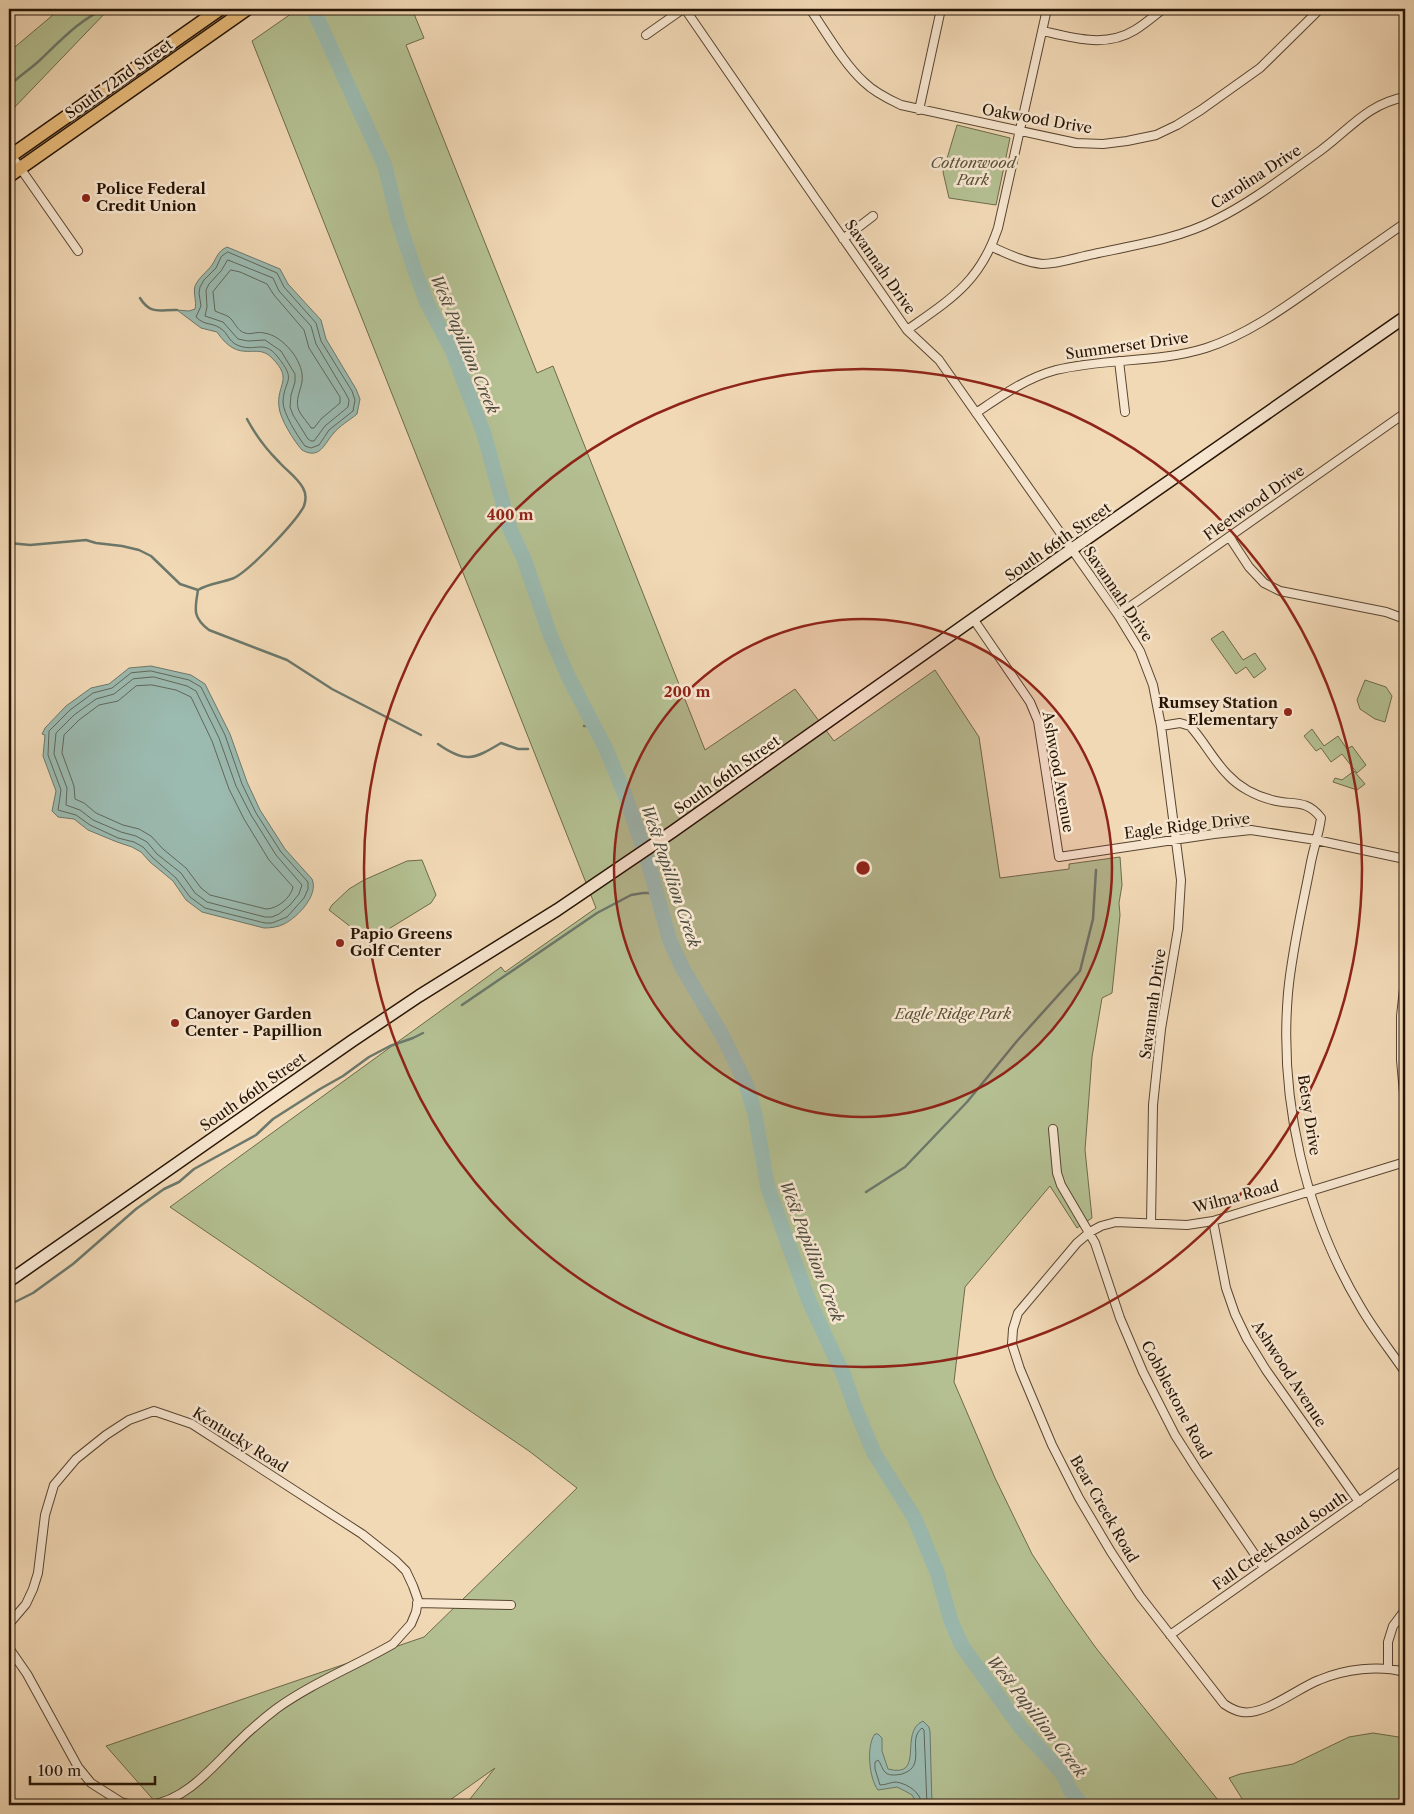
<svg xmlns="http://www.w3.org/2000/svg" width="1414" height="1814" viewBox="0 0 1414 1814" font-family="'Libre Caslon Text',serif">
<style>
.green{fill:#b4c092;stroke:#6d6a4b}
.water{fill:#9bbab0;stroke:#6c786b}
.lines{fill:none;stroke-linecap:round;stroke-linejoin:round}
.shore{stroke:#60675a;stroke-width:1}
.stream{stroke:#6c786b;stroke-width:2.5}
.river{stroke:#9bbab0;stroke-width:15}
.street-casing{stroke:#594530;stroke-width:10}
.secondary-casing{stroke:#261404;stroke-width:14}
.primary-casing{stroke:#261404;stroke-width:15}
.street{stroke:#f7e6d0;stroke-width:8}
.secondary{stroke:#f7e6d0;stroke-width:11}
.primary{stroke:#e9bc7b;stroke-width:12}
.ring{fill:none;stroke:#8f2418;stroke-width:2.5}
.poi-dot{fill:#8f2418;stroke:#f7e6d0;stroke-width:2}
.labels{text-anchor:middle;stroke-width:5;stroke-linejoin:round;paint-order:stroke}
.street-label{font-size:15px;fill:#261404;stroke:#f7e6d0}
.park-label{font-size:15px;font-style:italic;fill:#585036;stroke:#f7e6d0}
.poi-label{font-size:15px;font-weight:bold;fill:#261404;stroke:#f7e6d0;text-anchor:start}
.water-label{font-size:16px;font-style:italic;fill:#4f4e40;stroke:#f7e6d0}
.centre{fill:#8f2418;stroke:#f7e6d0;stroke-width:2.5}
.ring-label{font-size:15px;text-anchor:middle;font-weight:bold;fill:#8f2418;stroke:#f7e6d0;stroke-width:5;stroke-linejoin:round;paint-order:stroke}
</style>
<rect width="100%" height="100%" fill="#f2d9b6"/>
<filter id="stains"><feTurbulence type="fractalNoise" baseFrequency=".004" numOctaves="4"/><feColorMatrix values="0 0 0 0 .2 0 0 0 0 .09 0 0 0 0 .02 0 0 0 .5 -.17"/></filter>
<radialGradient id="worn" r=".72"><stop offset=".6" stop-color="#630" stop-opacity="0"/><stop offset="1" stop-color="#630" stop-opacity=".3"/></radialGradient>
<!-- green -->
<path class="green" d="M60 9H109L11 111 9 109V52Z
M298 9H412L424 38 406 45 537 373 553 366 705 750 795 689 834 741 935 670 979 737 1000 878 1069 869V864L1120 857 1122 885 1119 903 1120 915 1112 993 1102 998 1092 1057 1085 1150 1092 1218 1077 1228 1050 1186 965 1287 954 1382 995 1478 1032 1554 1064 1603 1096 1648 1222 1805H465L495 1768 443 1805H158L106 1746 424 1637 577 1488 529 1451 170 1207 501 967 505 972 596 908 252 41Z
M957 125 1010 138 996 205 949 198 943 172Z
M1223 631 1243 660 1255 653 1266 669 1254 678 1246 667 1236 674 1211 639Z
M1365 680 1386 687 1392 696 1385 722 1375 719 1360 709 1357 700Z
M1312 729 1324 746 1338 736 1347 749 1352 746 1366 765 1357 773 1342 754 1331 762 1321 748 1316 751 1304 736Z
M1354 771 1365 784 1357 790 1333 782 1335 778 1342 780Z
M422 860 436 895 431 903 369 941 329 910 332 905 349 889 364 880 407 861Z
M1373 1733 1405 1738V1805H1246L1229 1778 1240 1774 1293 1764 1349 1737Z"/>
<!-- water -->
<path class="water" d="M227 247 280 269 288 284 321 320 326 339 356 389 360 399 357 414C350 420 339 426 333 434 324 444 320 460 302 450 294 441 280 419 279 407 276 384 294 380 272 358 256 341 240 366 217 332L201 328 177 310 189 311 195 309C197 302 193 294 195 286 199 277 207 272 212 265 217 257 218 251 227 247Z
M151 666 191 675 205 684 230 734 247 782 260 810 285 849 312 879C319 895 298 917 284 924 278 927 271 928 264 928L202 912 186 900 173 881 150 862 141 852 132 847 117 842 88 830 74 819 58 817 52 811 56 791 43 756 45 735 42 734 45 728 66 706 91 688 109 684 129 668Z
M923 1721 929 1727 930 1732 932 1805H918L912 1795 905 1791 897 1787 878 1790C869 1779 866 1745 875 1734H878L882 1738V1751L888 1769C926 1779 898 1732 923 1721Z"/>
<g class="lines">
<!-- shore -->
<path class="shore" d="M228 252 277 273 284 287 316 323 321 341 352 391 355 400 353 411 329 430 319 445 311 448 305 446C298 437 283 413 283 402 284 378 298 382 277 356 265 341 257 350 243 347 228 344 229 333 220 328 211 322 205 326 196 317L201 306 199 293 200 287 204 280 216 268 221 257Z
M228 260 273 278 279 291 311 326 316 344 346 394 349 400 348 407 325 426 314 441H311L308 439 293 415 290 407 291 395 295 382V374L281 351 265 340 248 341 238 339 223 322 205 316 207 307 206 290 209 284 221 271Z
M231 270 240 272 267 284 274 295 304 330 309 348 340 397V403L321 419 314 428H311C307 421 300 415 298 408 295 396 304 386 302 374 300 357 281 335 264 333 258 331 251 335 245 333 237 331 235 322 229 317 224 314 219 313 215 311L213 292Z
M151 671 189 680 201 687 225 735 242 784 256 813 281 852 308 882V889L304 898 287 917 272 923H265L205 908 190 897 176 878 153 858 143 847 134 842 118 838 90 825 76 815 58 810 61 790 48 755 49 731 70 710 93 693 112 688 131 673Z
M154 677 187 686 196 691 219 738 236 786 251 815 276 855 302 885 299 894 290 905 279 914 272 917H265L207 902 195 893 181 873 157 854 147 842 136 836 121 832 93 820 80 810 66 805 67 788 54 754 56 733 74 715 96 699 114 694 133 679Z
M152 685 176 690 191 697 212 741 229 789 244 819 269 860 293 887C291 898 277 909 266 909L210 895 201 888 186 868 163 849 151 836 139 829 123 825 96 813 84 803 75 799 74 786 62 753 64 735 79 720 99 705 118 701 136 686Z
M922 1805C921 1793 909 1784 896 1782 891 1782 886 1785 880 1785L875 1769V1762L878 1760C881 1763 882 1770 886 1773 890 1776 897 1775 902 1774 928 1766 906 1740 922 1728L924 1730 927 1805"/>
<!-- stream -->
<path class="stream" d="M9 86C18 77 29 70 39 61 57 44 83 16 106 9
M140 298C151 316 161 309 177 310
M9 543 30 545 86 540 96 543 122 546 139 550 151 556 180 584 198 590C209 583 222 583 234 578 250 570 296 522 304 506 306 500 306 493 303 488 297 477 287 471 279 462 266 449 256 436 247 419
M198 590C195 609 192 617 209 630L287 660 332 689 421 735
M584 726H593
M438 744C465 763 473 760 501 743L518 749H528
M462 1005 597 913 631 895 643 893H657
M866 1192 905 1167 967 1102 1017 1041 1080 971 1093 919 1096 870
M9 1305 33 1293 73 1264 136 1209 164 1189 179 1182 194 1169 256 1135 273 1119 320 1089 343 1076 369 1057 390 1046 413 1038 423 1033"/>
<!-- river -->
<path class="river" d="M313 9 385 166 398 220 415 271 427 303 452 350 484 434 510 529 524 559 549 632 568 676 606 749 625 795 648 862 670 941 683 969 722 1035 746 1084 755 1114 768 1188 809 1301 844 1376 856 1410 874 1453 914 1517 937 1572 951 1621 962 1646 1021 1728 1055 1765 1063 1775 1070 1790 1082 1805"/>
<defs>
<path id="street" d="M685 9 815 198 907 330 939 360 1118 615 1140 651 1153 685 1161 726 1181 880 1178 929 1161 1029 1153 1105 1151 1223
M810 9C826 32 844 64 864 82 874 92 888 99 901 105L1076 143 1103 144 1127 141 1156 135 1177 125 1201 110 1260 68 1320 9
M1043 31C1073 38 1106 48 1135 30 1145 24 1154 16 1163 9
M646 35 683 9
M919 110 941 9
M9 141 12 155
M9 152 78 251
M843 239 873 216
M992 247C1008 254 1024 262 1042 264 1059 264 1078 257 1094 254 1135 245 1178 239 1215 220 1252 202 1286 175 1320 151 1349 130 1367 104 1405 97
M907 330C951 299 980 282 998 228L1047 9
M1119 361 1125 412
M976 413C1001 396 1026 378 1056 370 1105 358 1158 363 1206 348 1246 335 1281 310 1315 286 1345 265 1375 244 1405 223
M1230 538 1249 567 1264 583 1280 591 1386 612 1405 619
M1118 615 1405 413
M974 620 1030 702 1038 721 1059 857 1214 834 1251 830 1316 840 1405 859
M1161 726 1180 723 1190 726C1204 741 1213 760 1228 775 1239 787 1256 796 1272 800 1292 806 1306 798 1321 818 1319 833 1314 847 1311 862 1303 905 1292 949 1288 993 1279 1099 1305 1214 1360 1306 1373 1329 1390 1350 1405 1372
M1405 980 1401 1016V1060L1405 1104
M1053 1129 1057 1173 1061 1185 1095 1243 1120 1318 1143 1372 1175 1435 1196 1468 1264 1568
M1405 1162 1213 1221 1187 1225 1116 1222 1101 1226 1090 1232 1077 1243 1018 1313 1013 1329 1012 1344 1020 1369 1052 1445 1079 1498 1111 1552 1140 1596 1224 1704C1230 1708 1235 1711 1242 1712 1264 1716 1298 1688 1319 1680 1345 1669 1378 1665 1405 1672
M1213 1221 1226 1288 1235 1314 1247 1339 1266 1370 1359 1502
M417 1603 511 1605
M9 1624 26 1604 33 1589 38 1573 45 1515 54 1485 76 1459 106 1435 129 1420 154 1411 192 1424 362 1534 396 1561 406 1571 413 1586 418 1600 416 1612 411 1624 393 1644C355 1666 312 1683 276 1709 263 1719 250 1730 238 1742 213 1766 187 1800 150 1805
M1170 1635 1405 1469
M9 1648 27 1674 78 1767 91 1783 121 1802 132 1805
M1388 1669V1642L1393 1626 1405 1610"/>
<path id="secondary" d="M9 1281 352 1041 419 996 557 910 672 832 1072 549 1405 317"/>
<path id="primary" d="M9 157 220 9
M9 176 247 9"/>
</defs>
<!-- street casing -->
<use href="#street" class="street-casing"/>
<!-- secondary casing -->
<use href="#secondary" class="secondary-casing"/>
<!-- primary casing -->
<use href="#primary" class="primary-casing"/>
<!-- street -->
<use href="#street" class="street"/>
<!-- secondary -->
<use href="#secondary" class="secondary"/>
<!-- primary -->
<use href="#primary" class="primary"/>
</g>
<!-- distance rings -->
<circle cx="863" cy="868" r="249" fill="#8f2418" fill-opacity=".12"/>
<g class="ring">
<circle cx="863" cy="868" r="249"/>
<circle cx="863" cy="868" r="499"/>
</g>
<!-- markers -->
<g class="poi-dot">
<circle cx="86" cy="198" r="5"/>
<circle cx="1288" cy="712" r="5"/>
<circle cx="340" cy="943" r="5"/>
<circle cx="175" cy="1023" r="5"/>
</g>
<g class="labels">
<!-- street labels -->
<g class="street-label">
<text transform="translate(119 79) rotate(-35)" y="5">South 72nd Street</text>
<text transform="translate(1037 119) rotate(10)" y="5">Oakwood Drive</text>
<text transform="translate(1256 177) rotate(-33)" y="5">Carolina Drive</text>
<text transform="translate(880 267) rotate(55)" y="5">Savannah Drive</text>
<text transform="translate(1127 346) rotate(-8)" y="5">Summerset Drive</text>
<text transform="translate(1254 503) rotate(-35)" y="5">Fleetwood Drive</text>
<text transform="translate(1058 542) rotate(-35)" y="5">South 66th Street</text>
<text transform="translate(1118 594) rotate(56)" y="5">Savannah Drive</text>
<text transform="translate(1058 772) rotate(80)" y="5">Ashwood Avenue</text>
<text transform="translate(727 775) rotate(-35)" y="5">South 66th Street</text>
<text transform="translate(1187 826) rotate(-7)" y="5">Eagle Ridge Drive</text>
<text transform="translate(1153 1004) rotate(-82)" y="5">Savannah Drive</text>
<text transform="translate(253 1092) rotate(-35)" y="5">South 66th Street</text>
<text transform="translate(1309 1115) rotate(81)" y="5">Betsy Drive</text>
<text transform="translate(1236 1197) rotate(-15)" y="5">Wilma Road</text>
<text transform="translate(1289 1374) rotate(57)" y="5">Ashwood Avenue</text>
<text transform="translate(1176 1400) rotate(62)" y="5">Cobblestone Road</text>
<text transform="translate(240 1440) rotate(32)" y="5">Kentucky Road</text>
<text transform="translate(1104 1509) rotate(60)" y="5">Bear Creek Road</text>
<text transform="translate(1280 1541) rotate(-35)" y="5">Fall Creek Road South</text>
</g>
<!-- park labels -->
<g class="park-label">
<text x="973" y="168">Cottonwood<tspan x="973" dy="17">Park</tspan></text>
<text x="953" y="1019">Eagle Ridge Park</text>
</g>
<!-- poi labels -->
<g class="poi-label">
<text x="96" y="194">Police Federal<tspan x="96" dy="17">Credit Union</tspan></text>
<text x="1278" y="708" text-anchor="end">Rumsey Station<tspan x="1278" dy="17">Elementary</tspan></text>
<text x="350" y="939">Papio Greens<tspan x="350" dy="17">Golf Center</tspan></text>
<text x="185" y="1019">Canoyer Garden<tspan x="185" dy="17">Center - Papillion</tspan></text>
</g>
<!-- water labels -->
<g class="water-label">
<text transform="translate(465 344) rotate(67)" y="6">West Papillion Creek</text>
<text transform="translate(671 876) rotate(71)" y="6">West Papillion Creek</text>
<text transform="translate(812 1251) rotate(69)" y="6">West Papillion Creek</text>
<text transform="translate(1037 1716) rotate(52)" y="6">West Papillion Creek</text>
</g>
</g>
<circle cx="863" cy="868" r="8" class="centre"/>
<g class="ring-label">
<text x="510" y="520">400 m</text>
<text x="687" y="697">200 m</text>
</g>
<!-- margin -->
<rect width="1414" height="1814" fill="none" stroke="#f2d9b6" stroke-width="30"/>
<rect x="10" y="10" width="1394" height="1794" fill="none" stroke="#261404" stroke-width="2.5"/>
<rect x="15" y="15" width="1384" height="1784" fill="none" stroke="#261404"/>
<!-- scale -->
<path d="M30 1776v8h125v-8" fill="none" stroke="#261404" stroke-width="2.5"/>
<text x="38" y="1776" font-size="15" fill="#261404" stroke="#f7e6d0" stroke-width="4" paint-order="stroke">100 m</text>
<rect width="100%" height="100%" filter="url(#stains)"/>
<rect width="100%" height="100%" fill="url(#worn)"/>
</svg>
